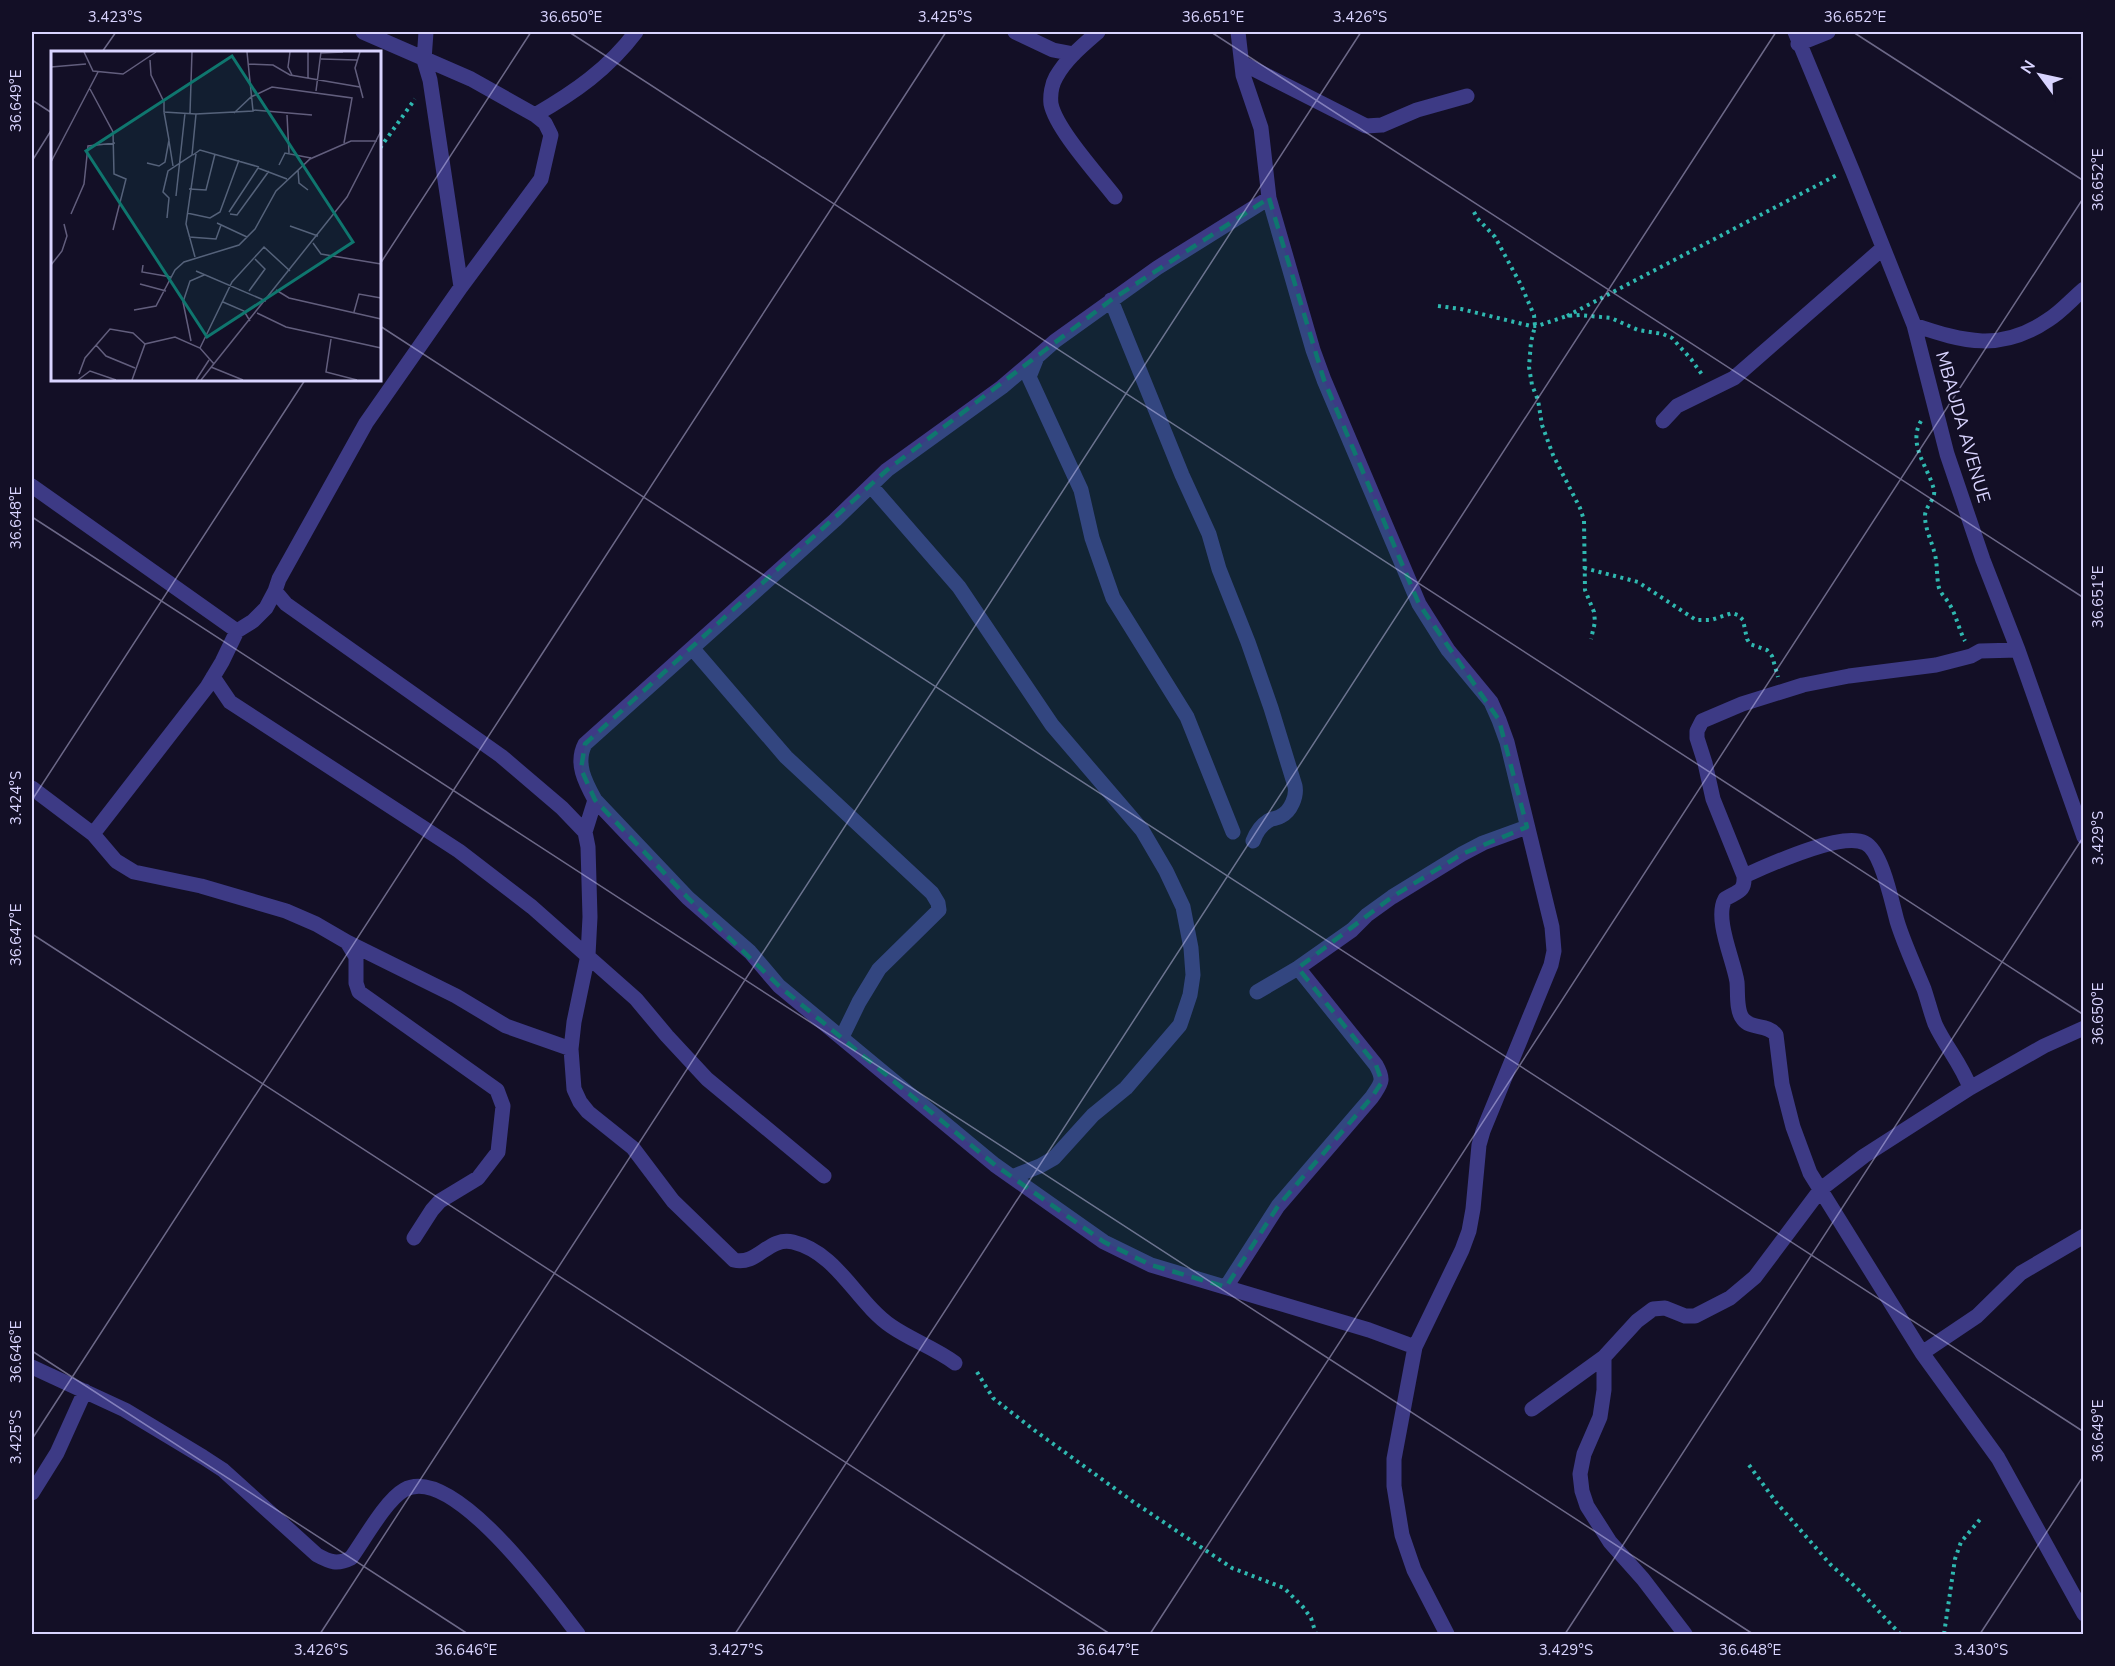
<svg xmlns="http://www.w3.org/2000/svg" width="2115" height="1666" viewBox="0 0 2115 1666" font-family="'Nunito Sans',sans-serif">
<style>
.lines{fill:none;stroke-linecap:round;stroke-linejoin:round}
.path{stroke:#2fb8b0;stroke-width:4;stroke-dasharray:3 4.5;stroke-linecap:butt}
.minor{stroke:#3d3a85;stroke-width:15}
.marked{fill:#0f766e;fill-opacity:0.2;stroke:#0f766e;stroke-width:4.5;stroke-dasharray:12 8;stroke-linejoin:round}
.ticks{fill:none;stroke:#d9d4ff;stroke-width:1.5;stroke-opacity:0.45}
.labels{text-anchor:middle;stroke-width:4.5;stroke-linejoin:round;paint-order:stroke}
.street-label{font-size:18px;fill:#d9d4ff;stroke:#130f26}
.inset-road{fill:none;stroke:#625e7d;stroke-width:1.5}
.view{fill:#0f766e;fill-opacity:0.15;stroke:#0f766e;stroke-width:3}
.inset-edge{fill:none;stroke:#d9d4ff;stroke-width:3}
.neatline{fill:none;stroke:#d9d4ff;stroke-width:2}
.ticks-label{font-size:15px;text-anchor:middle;fill:#d9d4ff}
</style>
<rect width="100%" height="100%" fill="#130f26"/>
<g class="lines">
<!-- path -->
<path class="path" d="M380 148 415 99
M1474 212 1477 218 1495 237 1521 285 1534 315 1535 326 1531 342 1529 367 1532 385 1538 400 1542 425 1553 455 1580 508 1584 520 1585 590 1594 612 1595 622 1591 639
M1438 306 1461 309 1531 326H1537L1567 316 1580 315 1611 318 1638 330 1663 334 1672 338 1691 359 1703 376
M1567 316 1837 175
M1921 421C1907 445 1929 468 1934 490 1936 499 1925 506 1925 516 1925 528 1931 540 1934 551 1938 563 1936 576 1939 588 1942 596 1948 600 1951 607 1957 618 1959 630 1965 641
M1584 568 1638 582 1696 620H1711L1732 613 1738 615 1743 620 1747 639 1750 644 1767 650 1772 656 1778 677
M977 1372 993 1398 1034 1430 1132 1501 1232 1568 1284 1588 1303 1607 1311 1618 1316 1634
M1749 1465 1776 1502 1830 1564 1858 1589 1900 1634
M1944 1634 1955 1559 1961 1542 1982 1517"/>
<!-- minor -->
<path class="minor" d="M363 32 471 79 535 115 545 123 551 135 541 179 461 287 366 423 279 579 275 591 286 604 501 756 562 808 585 832 588 847 590 917 588 955 574 1022 571 1049 574 1089 580 1102 588 1112 633 1148 673 1201 734 1260C757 1266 769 1236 793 1242 838 1253 856 1302 891 1326 911 1340 935 1348 955 1363
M426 32 424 60 430 80 461 287
M1015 32 1053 50 1074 54
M1098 32C1083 45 1066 59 1056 77 1052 84 1050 95 1051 104 1056 129 1098 175 1115 197
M1238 32 1243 75 1261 128 1269 198 1313 350 1324 380 1419 604 1448 650 1491 702 1499 720 1507 742 1552 927 1554 951 1551 965 1483 1131 1479 1145 1473 1209 1469 1231 1462 1250 1415 1347 1394 1459V1486L1402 1535 1414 1570 1447 1634
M1795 32 1853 172 1914 325 1947 454 1983 560 2018 650 2084 837
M1798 44 1828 32
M1242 63 1366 126 1382 125 1417 110 1467 96
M535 115C575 92 608 69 636 32
M1111 300 1182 475 1209 534 1219 569 1248 642 1271 708 1295 786C1297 796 1291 811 1281 816 1277 819 1272 818 1268 821 1260 826 1256 833 1253 841
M1914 325C1964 342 2001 352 2048 320 2061 312 2072 299 2084 289
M1663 421 1677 406 1734 378 1883 248
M32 486 237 631
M871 486 959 587 1052 725 1142 830 1166 871 1183 907 1191 948 1193 975 1190 995 1180 1025 1126 1088 1093 1115 1054 1158 1040 1166 1012 1177
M693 649 786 757 932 893 938 903 939 910 879 969 859 1002 842 1037
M2018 650 1980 651 1971 656 1936 665 1849 676 1803 685 1742 704 1702 721 1697 731V738L1705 763 1713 799 1744 876C1745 892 1738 891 1725 899 1714 919 1734 961 1737 982 1738 993 1736 1011 1743 1019 1751 1030 1767 1023 1776 1035L1782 1084 1793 1127 1810 1173 1922 1353 1998 1458 2084 1614
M213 677 230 702 459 851 532 907 636 999 667 1036 707 1079 824 1176
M32 788 93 834 207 687 222 662 237 631 253 621 266 608 275 591
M595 800 688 898 750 952 779 986 995 1165 1104 1242 1151 1265 1369 1330 1415 1347
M585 832 595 800C585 782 575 763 585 744L835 520 887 470 1002 387 1035 359
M1233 832 1187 717 1113 598 1092 538 1081 490 1029 377 1037 357 1055 341 1157 268 1269 198
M93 834 116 861 134 872 201 886 286 911 316 924 347 942 356 957V983L359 992 497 1090 503 1106 498 1152 478 1178 440 1201 432 1210 414 1238
M1744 876C1769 865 1841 831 1865 843 1882 851 1892 903 1897 921 1904 944 1915 967 1924 989 1928 1001 1931 1013 1935 1024 1945 1046 1962 1065 1970 1088
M347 942 456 996 506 1026 571 1049
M1257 992 1298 968 1352 930 1367 915 1392 897 1462 854 1483 843 1527 827
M1226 1287 1278 1206 1372 1097C1381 1083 1385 1081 1376 1065L1298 968
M1922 1353 1977 1316 2021 1273 2084 1236
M1604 1357V1390L1600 1417 1584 1454 1580 1474 1582 1491 1587 1506 1610 1542 1643 1579 1685 1634
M32 1367 125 1410 203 1457 223 1470 317 1555C330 1562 337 1565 351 1558 364 1540 386 1500 404 1490 453 1462 552 1601 578 1634
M1532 1409 1604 1357 1637 1321 1653 1309 1665 1308 1685 1316H1695L1730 1298 1755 1277 1821 1189 1864 1156 1970 1088 2044 1046 2084 1028
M32 1493 57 1453 85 1391"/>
</g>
<!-- marked area -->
<path class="marked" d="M1269 198 1324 380 1419 604 1499 720 1527 827 1462 854 1392 897 1298 968 1376 1065 1382 1082 1372 1097 1278 1206 1226 1287 1151 1265 1104 1242 995 1165 779 986 688 898 595 800 581 769 585 744 887 470 1111 300Z"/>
<!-- ticks -->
<path class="ticks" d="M569 32 2084 1015M1211 32 2084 598M1853 32 2084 181M102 52 116 32M32 100 52 113M32 161 52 129M380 264 531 32M380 326 2084 1432M32 517 1753 1634M32 800 305 380M32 934 1110 1634M32 1351 468 1634M32 1439 946 32M320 1634 1361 32M735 1634 1776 32M1150 1634 2084 197M1565 1634 2084 836M1980 1634 2084 1475"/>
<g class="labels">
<!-- street labels -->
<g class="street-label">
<text transform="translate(1963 427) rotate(74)" y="6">MBAUDA AVENUE</text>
</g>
</g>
<!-- overview -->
<g transform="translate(51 51)">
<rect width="330" height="330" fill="#130f26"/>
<path class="inset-road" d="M33 1 42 20 72 23 105 1M239 1 237 16 241 24M309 1 304 17 312 47M270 2 292 1M270 8 306 9M99 9 100 24 113 51V61L145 63M197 13 222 14 239 24 309 36M0 16 35 13M257 27V1M39 38 62 81 63 123 75 128 62 179M265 40 270 1M202 59 261 64M139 62 141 1M183 62 200 46 221 36 301 47 293 92M236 64 238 102M118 90 122 115M142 104 149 99 208 116M0 111 47 21M96 112 108 115 114 111 118 89 113 61M228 114 234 102 260 107M247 119 248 132 257 139M138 138 155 139 164 103M125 145 134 62M178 161 207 117 236 128M136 162 159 167 169 161 188 109M20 163 33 133 37 95 64 92M179 163 186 164 218 120M116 167 118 147 112 141 117 120 141 104 145 63 202 60 196 1M166 172 196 186M239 175 267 185M138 186 165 188 170 174M262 192 270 203 330 213M144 206 135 173 145 103M0 214 11 200 16 185 13 173M92 214 91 221 120 226M145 220 215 250M89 233 115 240M225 239 238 247 330 268M198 240 214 218 204 208M172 251 193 260 199 270M83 259 105 255 124 219 133 211 188 194 204 178 225 140 259 108 300 90H326M303 261 308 243 330 247M206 262 235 276 330 297M280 288 275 321 306 329M140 290 132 251 139 230 153 224M45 294 55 305 84 317M149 297 181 231 213 196 239 220M160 316 192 329M28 323 34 307 59 278 82 282 94 293M27 329 39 320 65 329M81 329 94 293 124 286 149 297 163 313M145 329 158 309M150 329 296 146 330 80"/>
<path class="view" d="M181 5 302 191 156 286 35 100Z"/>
<rect width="330" height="330" class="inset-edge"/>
</g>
<!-- border -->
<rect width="2115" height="1666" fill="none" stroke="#130f26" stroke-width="66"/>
<!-- north arrow -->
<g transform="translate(2040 75) rotate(303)" stroke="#130f26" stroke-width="4.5" paint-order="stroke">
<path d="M0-4.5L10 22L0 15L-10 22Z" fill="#d9d4ff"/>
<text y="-9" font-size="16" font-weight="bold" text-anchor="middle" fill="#d9d4ff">N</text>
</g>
<rect x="33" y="33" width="2049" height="1600" class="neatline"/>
<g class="ticks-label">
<text x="115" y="22">3.423°S</text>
<text x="571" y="22">36.650°E</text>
<text x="945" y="22">3.425°S</text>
<text x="1213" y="22">36.651°E</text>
<text x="1360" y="22">3.426°S</text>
<text x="1855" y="22">36.652°E</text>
<text transform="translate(16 101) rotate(-90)" y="5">36.649°E</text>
<text transform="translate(2098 180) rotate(-90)" y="5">36.652°E</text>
<text transform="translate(16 518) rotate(-90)" y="5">36.648°E</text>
<text transform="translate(2098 597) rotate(-90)" y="5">36.651°E</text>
<text transform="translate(16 798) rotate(-90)" y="5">3.424°S</text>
<text transform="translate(2098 838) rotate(-90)" y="5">3.429°S</text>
<text transform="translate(16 935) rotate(-90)" y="5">36.647°E</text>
<text transform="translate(2098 1014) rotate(-90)" y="5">36.650°E</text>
<text transform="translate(16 1352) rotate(-90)" y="5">36.646°E</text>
<text transform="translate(2098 1431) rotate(-90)" y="5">36.649°E</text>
<text transform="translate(16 1437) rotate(-90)" y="5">3.425°S</text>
<text x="321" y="1655">3.426°S</text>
<text x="466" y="1655">36.646°E</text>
<text x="736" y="1655">3.427°S</text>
<text x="1108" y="1655">36.647°E</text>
<text x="1566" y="1655">3.429°S</text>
<text x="1750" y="1655">36.648°E</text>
<text x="1981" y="1655">3.430°S</text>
</g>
</svg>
